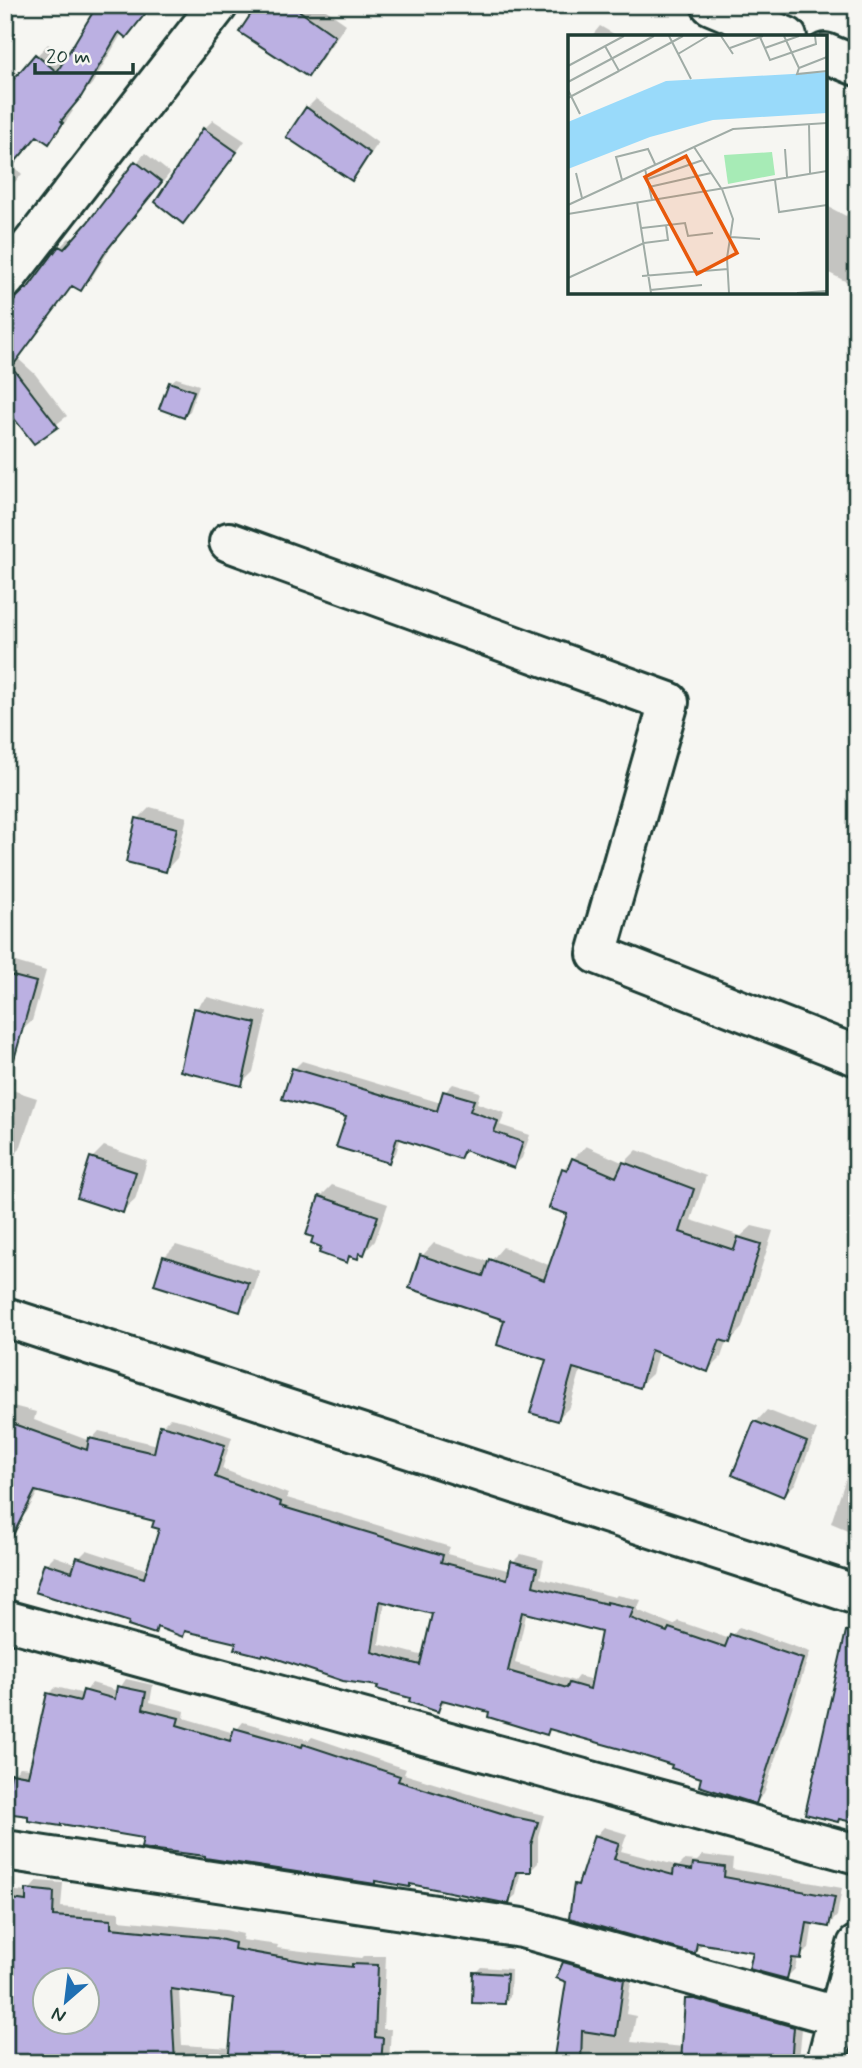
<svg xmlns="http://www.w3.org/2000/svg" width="862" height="2068" viewBox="0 0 862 2068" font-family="Mynerve,sans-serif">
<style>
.shadow{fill:#0003;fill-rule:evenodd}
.building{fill:#bbb0e2;stroke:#1f3d34;stroke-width:2;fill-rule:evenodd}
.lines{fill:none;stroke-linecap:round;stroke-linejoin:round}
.minor-casing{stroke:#1f3d34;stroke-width:44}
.minor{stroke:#f6f6f2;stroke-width:38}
.inset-road{fill:none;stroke:#a0aca6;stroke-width:2}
.view{fill:#e8590c;fill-opacity:0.15;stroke:#e8590c;stroke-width:3.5}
.inset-edge{fill:none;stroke:#1f3d34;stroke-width:3.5}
</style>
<rect width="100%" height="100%" fill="#f6f6f2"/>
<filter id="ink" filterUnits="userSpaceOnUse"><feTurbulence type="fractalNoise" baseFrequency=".0143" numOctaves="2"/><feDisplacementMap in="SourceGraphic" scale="14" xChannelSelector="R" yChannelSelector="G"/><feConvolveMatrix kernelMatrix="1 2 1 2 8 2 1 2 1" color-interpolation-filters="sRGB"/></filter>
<g filter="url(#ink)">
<!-- shadow -->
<path class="shadow" d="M86 5H152L136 24 122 33 92 84 70 109 73 111 59 131 48 142 38 135 13 165 22 174 5 193V122L19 75 48 44 66 60 94 13Z
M259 5H319L346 24 319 63 307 74Z
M851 5H857V17L847 13Z
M600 26 619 37H591Z
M316 99 378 143 361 169 352 179 307 108Z
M213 120 245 141 192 212 204 129Z
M145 153 170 173 115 241 90 280 81 289 73 284 35 333 60 247 69 238 73 240Z
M857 195V287L825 271V205L846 216Z
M15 356 35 374 67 416 34 442 9 409 5 413V366Z
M176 378 199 385 190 411 184 416 170 383Z
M150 807 187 817 177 858 166 870 138 819Z
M5 959 46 971 32 1021 20 1032 5 1028Z
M207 997 267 1012 253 1072 241 1084 195 1009Z
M302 1061 441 1103 445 1092 453 1084 480 1092 477 1103 505 1113 500 1125 530 1135 522 1158 514 1166 468 1150 460 1157 401 1137 396 1153 388 1161 348 1116 294 1069Z
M5 1078 14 1081 12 1090 37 1098 20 1149 5 1164Z
M104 1146 147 1161 135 1200 123 1211 92 1158Z
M586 1146 624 1163 637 1150 706 1176 691 1220 741 1236 752 1226 773 1231 742 1328 730 1341 727 1340 721 1357 708 1370 658 1351 652 1374 639 1386 581 1369 570 1407 557 1419 548 1359 506 1319 422 1256 434 1243 490 1262 503 1247 551 1266 570 1213 563 1169Z
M332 1185 388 1204 375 1241 364 1253 362 1252 357 1257 352 1255 347 1261 323 1245 315 1236 320 1197Z
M176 1245 260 1271 251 1298 239 1310 164 1257Z
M5 1404 36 1412 34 1420 90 1441 99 1431 158 1445 162 1426 170 1418 184 1421 232 1437 222 1469 288 1494 287 1498 450 1547 447 1554 511 1571 513 1562 521 1554 544 1560 540 1578 615 1597 617 1595 641 1600 637 1610 674 1625 678 1621 730 1639 739 1627 810 1652 764 1794 756 1802 674 1763 552 1728 547 1733 491 1711 447 1699 438 1710 381 1684 238 1642 187 1630 183 1635 160 1626 154 1632 131 1621 46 1564 54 1556 77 1564 79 1558 87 1550 148 1570 161 1528 157 1520 39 1490 27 1512 19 1520 5 1456ZM385 1600 434 1613 424 1656 379 1644ZM527 1611 603 1630 593 1680 578 1676 574 1681 515 1663Z
M767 1410 817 1430 796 1483 784 1495 756 1422Z
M854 1470 857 1471V1534L831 1523 846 1478Z
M126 1679 153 1685 150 1702 185 1711 184 1718 234 1733 243 1722 309 1740 312 1737 406 1769 404 1774 522 1810 544 1815 538 1836V1863L531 1870H521L516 1895 508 1902 412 1882 409 1885 377 1880 374 1882 145 1837 13 1774 20 1767 31 1768 49 1694 56 1687 84 1694 92 1683 118 1691Z
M604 1827 627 1834 621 1851 679 1866 685 1860 697 1861 703 1855 733 1859 732 1869 842 1888 837 1916 829 1925 813 1922 809 1949 798 1957 795 1969 787 1977 755 1950 704 1942 695 1952 576 1885 581 1880 596 1836Z
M37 1881 63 1883 61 1907 119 1912V1920L225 1930 243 1934 242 1940 278 1945 277 1948 361 1958 363 1956H386L383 2029H391L389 2061 440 2062 476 2058 477 2063H5V2011H10L13 1968 10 1939 5 1938V1890L28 1892ZM46 1980H88V2022H46ZM179 1989 236 1997 231 2048 182 2045Z
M574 1954 633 1970 626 2014 636 2016 631 2042 684 2047 686 1999 696 1990 803 2018 799 2060 796 2063H551L552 2058 556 2054 568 1981 564 1963Z
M481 1967 511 1969 510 1997 505 2002 475 1973Z"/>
<!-- building -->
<path class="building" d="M84 5H152L126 38 119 32 81 97 61 121 63 123 49 144 37 136 5 174V89L35 54 57 72 93 12Z
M257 5H291L335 36 308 77 239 32Z
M306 107 370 153 352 181 286 137Z
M203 128 237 152 183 224 155 202Z
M135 161 162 182 106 251 81 291 72 286 12 367 58 427 34 444 5 407V313L18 296 26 288 27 289 59 246 64 249 87 223Z
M169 382 194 391 184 418 159 409Z
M136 818 177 828 166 872 126 862Z
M5 974 36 982 13 1063 5 1062Z
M194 1008 256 1023 242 1086 180 1071Z
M292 1068 437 1111 443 1091 474 1100 470 1111 498 1121 494 1132 523 1142 514 1168 464 1150 460 1159 397 1138 389 1163 336 1147 346 1117 282 1099Z
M90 1157 136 1172 123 1213 77 1198Z
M572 1158 616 1177 623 1162 694 1189 680 1232 734 1250 738 1237 761 1244 730 1343 720 1340 708 1372 651 1350 640 1388 573 1368 558 1421 530 1413 546 1360 497 1345 504 1320 409 1288 420 1255 483 1276 489 1259 544 1280 567 1214 549 1208 562 1168 567 1170Z
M319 1196 378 1216 364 1255 359 1253 358 1259 349 1256 347 1263 319 1253 321 1247 311 1243 313 1237 306 1235Z
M163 1256 249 1283 240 1312 154 1285Z
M5 1421 87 1450 89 1438 154 1453 160 1425 176 1429 225 1445 215 1477 281 1502 280 1506 443 1555 441 1562 507 1579 511 1561 537 1568 533 1586 607 1604V1602L634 1608 630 1618 667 1632 669 1628 725 1647 730 1634 803 1659 756 1804 699 1786 701 1778 671 1768 672 1765 628 1751 549 1729 547 1735 488 1717 489 1712 442 1700 438 1712 409 1702 410 1698 377 1689 378 1686 343 1681 263 1654 262 1656 234 1649 236 1643 185 1631 183 1637 157 1627 155 1634 128 1625 129 1622 35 1592 44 1563 72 1572 77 1557 144 1578 159 1529 152 1527 154 1521 35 1491 5 1551ZM380 1601 432 1614 420 1665 372 1652ZM522 1612 601 1632 590 1689 569 1683 567 1688 508 1671Z
M754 1421 807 1442 784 1497 732 1475Z
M846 1631 857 1632V1823L839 1819 838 1822 805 1814Z
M117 1686 146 1692 143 1709 179 1718 177 1725 230 1741 234 1728 302 1747 303 1744 400 1776 398 1781 514 1817 538 1822 531 1845V1872H516L509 1904 410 1884V1887L375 1881V1884L205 1858V1856L141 1848 143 1838 61 1824V1826L28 1821V1816L5 1813 11 1773 28 1776 47 1693 80 1701 83 1690 115 1699Z
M594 1835 619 1843 614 1859 673 1875 674 1867 692 1870 693 1863 725 1867 724 1877 835 1897 829 1927 807 1923 801 1959 792 1958 787 1979 749 1969 753 1952 697 1943 695 1954 569 1918 574 1884 578 1885Z
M26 1889 54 1892 53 1916 111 1920V1928L215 1938 235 1943 234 1949 313 1963 352 1967V1964L378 1965 375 2037 383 2038 381 2063H228L234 1998 171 1989 175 2063H5L11 1970 6 1969 12 1899 26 1901ZM46 1980H88V2022H46Z
M563 1962 624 1979 616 2036 582 2031 581 2063H553L566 1982 556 1978Z
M473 1972 507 1974 505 2004 472 2003Z
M685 1999H695L794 2027 791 2063H681Z"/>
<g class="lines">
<defs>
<path id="minor" d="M711 5 787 37
M825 53 857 66
M5 279 218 5
M229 542 669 702 597 954 857 1056
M5 1317 857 1595
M5 1620 857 1854
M5 1850 522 1928 837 2016
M826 2063 857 1945"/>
</defs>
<!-- minor casing -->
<use href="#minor" class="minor-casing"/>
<!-- minor -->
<use href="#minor" class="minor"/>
</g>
</g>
<!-- overview -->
<g transform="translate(568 35)">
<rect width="259" height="259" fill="#f6f6f2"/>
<path d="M204 117 207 140 160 149 156 120Z" fill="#a7ebb6"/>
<path d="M259 37V78L145 85 82 102 0 134V87L98 46Z" fill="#99dafa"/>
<path class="inset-road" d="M101 1 123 44M153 1 165 19M216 1 231 33 229 39 259 36M192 2 202 25 248 9 247 1M37 11 51 36 115 1M162 13 195 1M197 13 231 1M110 19 140 1M0 31 56 1M231 33 259 22M0 47 86 1M0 55 12 79M0 63 51 36M241 89 242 138M126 112 153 153M217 114 219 142M77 134 84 165M8 138 14 163M80 144 135 125M54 145 48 122 80 114 87 129M207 145 211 177 259 170M81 152 143 138M154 154 165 184 159 223 161 258M69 167 83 258M0 170 165 94 259 88M0 179 259 136M74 193 117 188 120 201 145 198M163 202 192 204M74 241 160 234M0 243 76 208 100 205 98 190M82 255 134 250M229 258 259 256"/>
<path class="view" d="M118 121 169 218 129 239 77 142Z"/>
<rect width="259" height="259" class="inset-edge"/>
</g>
<!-- margin -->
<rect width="862" height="2068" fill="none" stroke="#f6f6f2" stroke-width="28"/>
<rect x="14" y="14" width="834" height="2040" fill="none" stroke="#1f3d34" stroke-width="2.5" filter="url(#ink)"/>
<!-- north arrow -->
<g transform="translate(66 2001) rotate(208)"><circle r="33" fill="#f6f6f2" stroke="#a0aca6" stroke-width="2"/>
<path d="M0-5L12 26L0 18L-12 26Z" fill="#1f6fb2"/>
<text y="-10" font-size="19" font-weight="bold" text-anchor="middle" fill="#1f3d34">N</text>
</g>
<!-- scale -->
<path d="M35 63v10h98v-10" fill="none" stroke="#1f3d34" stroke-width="3.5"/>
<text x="46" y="63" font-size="21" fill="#1f3d34" stroke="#f6f6f2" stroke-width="5" paint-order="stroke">20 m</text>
</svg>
